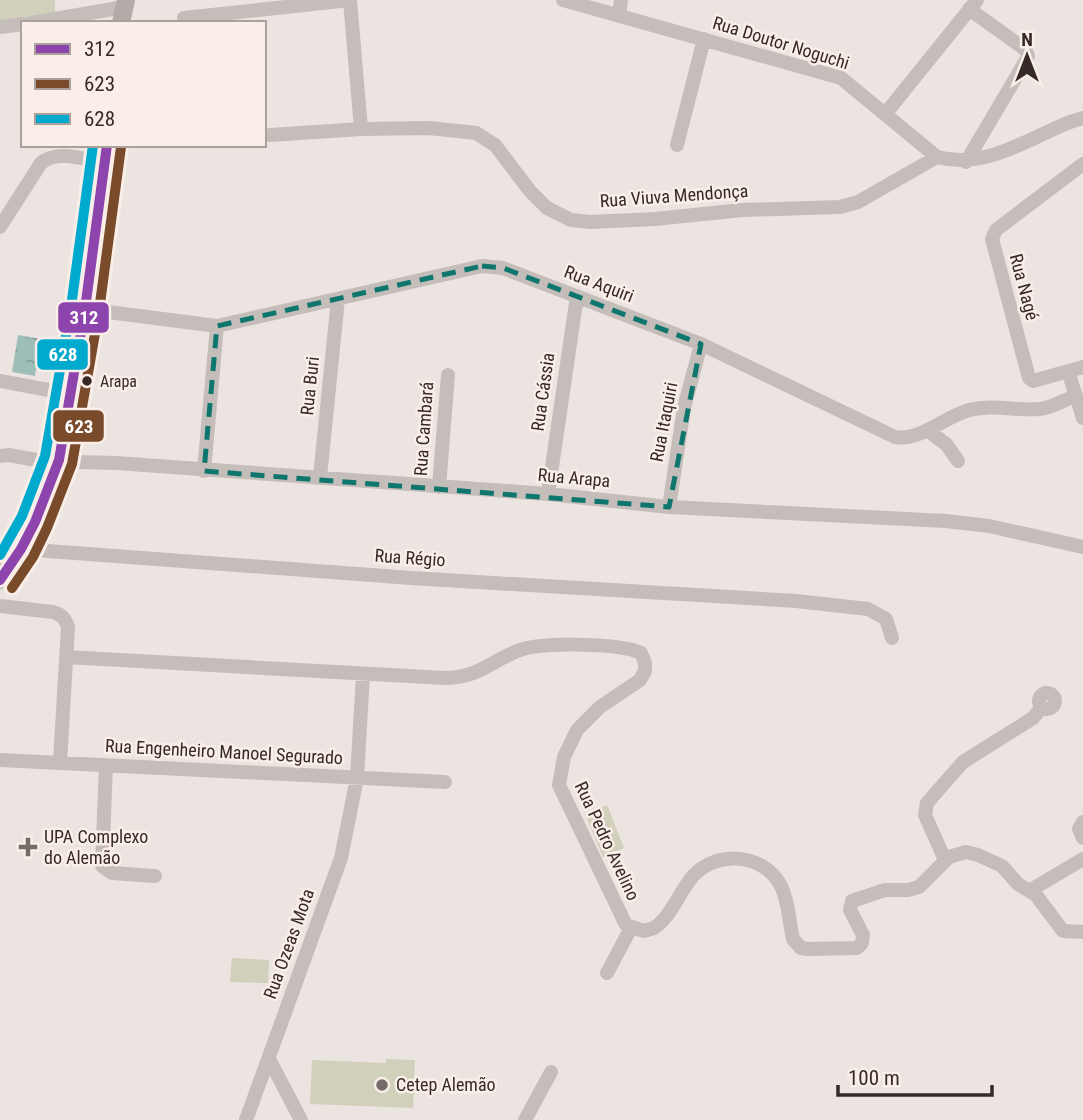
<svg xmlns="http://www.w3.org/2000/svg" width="1083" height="1120" viewBox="0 0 1083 1120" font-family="'Roboto Condensed',sans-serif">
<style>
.pitch{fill:#d0d0bb}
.water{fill:url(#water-ripples)}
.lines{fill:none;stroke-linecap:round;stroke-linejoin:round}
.minor{stroke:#c5bdba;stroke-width:14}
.major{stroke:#b4aba8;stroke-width:18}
.bus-1-casing{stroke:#f9eee8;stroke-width:16}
.bus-2-casing{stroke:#f9eee8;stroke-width:16}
.bus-3-casing{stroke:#f9eee8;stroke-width:16}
.bus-1{stroke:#8e44ad;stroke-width:10}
.bus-2{stroke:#7a4b2a;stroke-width:10}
.bus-3{stroke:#00a9ce;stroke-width:10}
.marked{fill:none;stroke:#0f766e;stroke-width:5;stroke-dasharray:14 9;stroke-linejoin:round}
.bus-dot{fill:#352a28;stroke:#f9eee8;stroke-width:2.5}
.poi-dot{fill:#756b68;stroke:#f9eee8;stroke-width:2.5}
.labels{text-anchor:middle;stroke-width:5;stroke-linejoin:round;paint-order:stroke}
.bus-label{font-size:16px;fill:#352a28;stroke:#f9eee8;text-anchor:start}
.street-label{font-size:18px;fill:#352a28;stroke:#f9eee8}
.poi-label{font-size:18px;fill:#352a28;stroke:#f9eee8;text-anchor:start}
.line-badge{stroke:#f9eee8;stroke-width:2.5}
.badge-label{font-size:19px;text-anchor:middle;font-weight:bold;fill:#fff}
</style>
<defs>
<pattern id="water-ripples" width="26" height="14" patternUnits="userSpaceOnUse" patternTransform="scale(1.75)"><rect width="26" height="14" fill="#9dbeb7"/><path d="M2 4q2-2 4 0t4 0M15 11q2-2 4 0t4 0" fill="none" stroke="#819b95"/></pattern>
</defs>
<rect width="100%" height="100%" fill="#ece4e0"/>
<!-- pitch -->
<path class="pitch" d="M0 0H55V14L0 23Z
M607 805 624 848 603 857 585 814Z
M232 958 269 960 268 983 230 982Z
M386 1059 415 1060 413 1108 310 1104 312 1060 386 1063Z"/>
<!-- water -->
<path class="water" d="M18 335 41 339 35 376 12 372Z"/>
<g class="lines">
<!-- minor -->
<path class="minor" d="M563 0 841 78 937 157C985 170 1027 139 1070 122L1083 118
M619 16 621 0
M184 18 350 0 361 129
M32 23 124 7
M0 27 23 24
M886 113 977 0
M270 135 361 129 429 128 476 133 495 145 530 191 547 208 571 220 590 222 655 219 742 210 840 207 858 202 937 157
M677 145 704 39
M966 162 1028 57 1026 50 969 9
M1083 164 996 230 992 239 1029 378 1033 381 1083 367
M0 227 41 163C58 149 85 160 105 163
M85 309 217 326 482 266 503 268 701 344 895 437C921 441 944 417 969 410 993 404 1016 411 1040 409 1052 408 1064 400 1075 396
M1068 371 1083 418
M0 381 70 394
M927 430 946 444 958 461
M0 456 9 455 42 461 116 463 548 494 669 507 946 521 989 526 1083 547
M204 471 217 326
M320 477 338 299
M439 487 448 375
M548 494 577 296
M669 507 684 408 701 344
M21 549 411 578 796 601 868 609 886 619 892 638
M0 606 53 612C62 615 65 618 68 627L60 762
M66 657 445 678C476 678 489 663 515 652 538 641 609 644 633 650L641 653 645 663V671L640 680 600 707 577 730 564 757 559 785 626 925 644 931 654 928C671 917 679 892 693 876 717 850 764 853 781 886 789 902 789 922 793 939L801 948 808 949 857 948 862 943 863 935 850 910 852 901 885 890H908L919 887 949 857 966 852 978 855 1002 866 1018 884 1036 895 1063 931 1083 932
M1039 701a8 8 0 1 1 16 0a8 8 0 1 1-16 0Z
M0 760 445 782
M106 765 102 866 112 873 155 876
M1083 822 1079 829 1083 838
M945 860 925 815 927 803 963 762 1033 718 1042 707
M1029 891 1083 859
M607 973 631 928
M269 1059 301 1120
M246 1120 341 858 357 778 363 675
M525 1120 551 1072"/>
<!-- major -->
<path class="major" d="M121 23 126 0
M0 580 21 549 35 522 59 460 85 309 107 145"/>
<defs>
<path id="bus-1" d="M0 580 21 549 35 522 59 460 85 309 107 145"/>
<path id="bus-2" d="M12 588 33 557 47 528 72 464 99 311 121 147"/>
<path id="bus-3" d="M0 555 22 516 45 456 71 307 93 145"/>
</defs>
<!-- bus-1 casing -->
<use href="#bus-1" class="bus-1-casing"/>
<!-- bus-2 casing -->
<use href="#bus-2" class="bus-2-casing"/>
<!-- bus-3 casing -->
<use href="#bus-3" class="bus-3-casing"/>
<!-- bus-1 -->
<use href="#bus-1" class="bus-1"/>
<!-- bus-2 -->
<use href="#bus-2" class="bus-2"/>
<!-- bus-3 -->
<use href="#bus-3" class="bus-3"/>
</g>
<!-- marked area -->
<path class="marked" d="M482 266 503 268 701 344 669 507 204 471 217 326Z"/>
<!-- markers -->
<circle class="bus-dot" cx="87" cy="381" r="6"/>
<g class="poi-dot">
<path d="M24.5 836.5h7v7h7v7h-7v7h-7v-7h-7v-7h7z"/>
<circle cx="382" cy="1085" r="7"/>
</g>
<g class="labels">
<!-- bus labels -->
<g class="bus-label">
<text x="100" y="387">Arapa</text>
</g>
<!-- street labels -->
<g class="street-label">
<text transform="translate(781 43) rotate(17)" y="6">Rua Doutor Noguchi</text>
<text transform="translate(674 196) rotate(-4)" y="6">Rua Viuva Mendonça</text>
<text transform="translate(599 284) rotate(21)" y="6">Rua Aquiri</text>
<text transform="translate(1024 287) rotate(75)" y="6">Rua Nagé</text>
<text transform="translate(310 386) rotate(-84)" y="6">Rua Buri</text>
<text transform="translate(543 392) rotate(-82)" y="6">Rua Cássia</text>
<text transform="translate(664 422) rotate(-79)" y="6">Rua Itaquiri</text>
<text transform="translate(424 429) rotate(-86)" y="6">Rua Cambará</text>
<text transform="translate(574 478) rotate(5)" y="6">Rua Arapa</text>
<text transform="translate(410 558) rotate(4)" y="6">Rua Régio</text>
<text transform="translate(224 752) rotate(3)" y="6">Rua Engenheiro Manoel Segurado</text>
<text transform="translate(607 841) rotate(65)" y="6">Rua Pedro Avelino</text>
<text transform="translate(289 944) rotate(-70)" y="6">Rua Ozeas Mota</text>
</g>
<!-- poi labels -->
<g class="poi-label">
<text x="44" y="843">UPA Complexo<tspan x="44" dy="21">do Alemão</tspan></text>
<text x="396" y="1091">Cetep Alemão</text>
</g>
</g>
<g class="line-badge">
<rect x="57" y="301" width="53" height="33" rx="7" fill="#8e44ad"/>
<rect x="36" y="338" width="53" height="33" rx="7" fill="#00a9ce"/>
<rect x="52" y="409" width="53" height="34" rx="7" fill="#7a4b2a"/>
</g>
<g class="badge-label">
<text x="84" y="324">312</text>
<text x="63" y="361">628</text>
<text x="79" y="433">623</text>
</g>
<!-- legend -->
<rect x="21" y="21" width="245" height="126" fill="#f9eee8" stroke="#aba09b" stroke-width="2"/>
<rect x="35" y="44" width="35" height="10" fill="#8e44ad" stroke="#aba09b" stroke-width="2"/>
<text x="84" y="56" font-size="21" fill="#352a28">312</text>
<rect x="35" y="79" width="35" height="10" fill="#7a4b2a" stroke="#aba09b" stroke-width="2"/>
<text x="84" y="91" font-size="21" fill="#352a28">623</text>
<rect x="35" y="114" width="35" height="10" fill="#00a9ce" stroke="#aba09b" stroke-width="2"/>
<text x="84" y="126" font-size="21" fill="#352a28">628</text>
<!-- north arrow -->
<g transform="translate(1027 56)" stroke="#f9eee8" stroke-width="5" paint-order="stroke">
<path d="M0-5L12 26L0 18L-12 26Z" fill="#352a28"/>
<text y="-10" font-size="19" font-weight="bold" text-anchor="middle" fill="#352a28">N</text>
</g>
<!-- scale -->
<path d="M838 1085v10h154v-10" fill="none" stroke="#352a28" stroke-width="3.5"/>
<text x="848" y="1085" font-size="21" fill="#352a28" stroke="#f9eee8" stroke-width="5" paint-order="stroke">100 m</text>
</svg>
